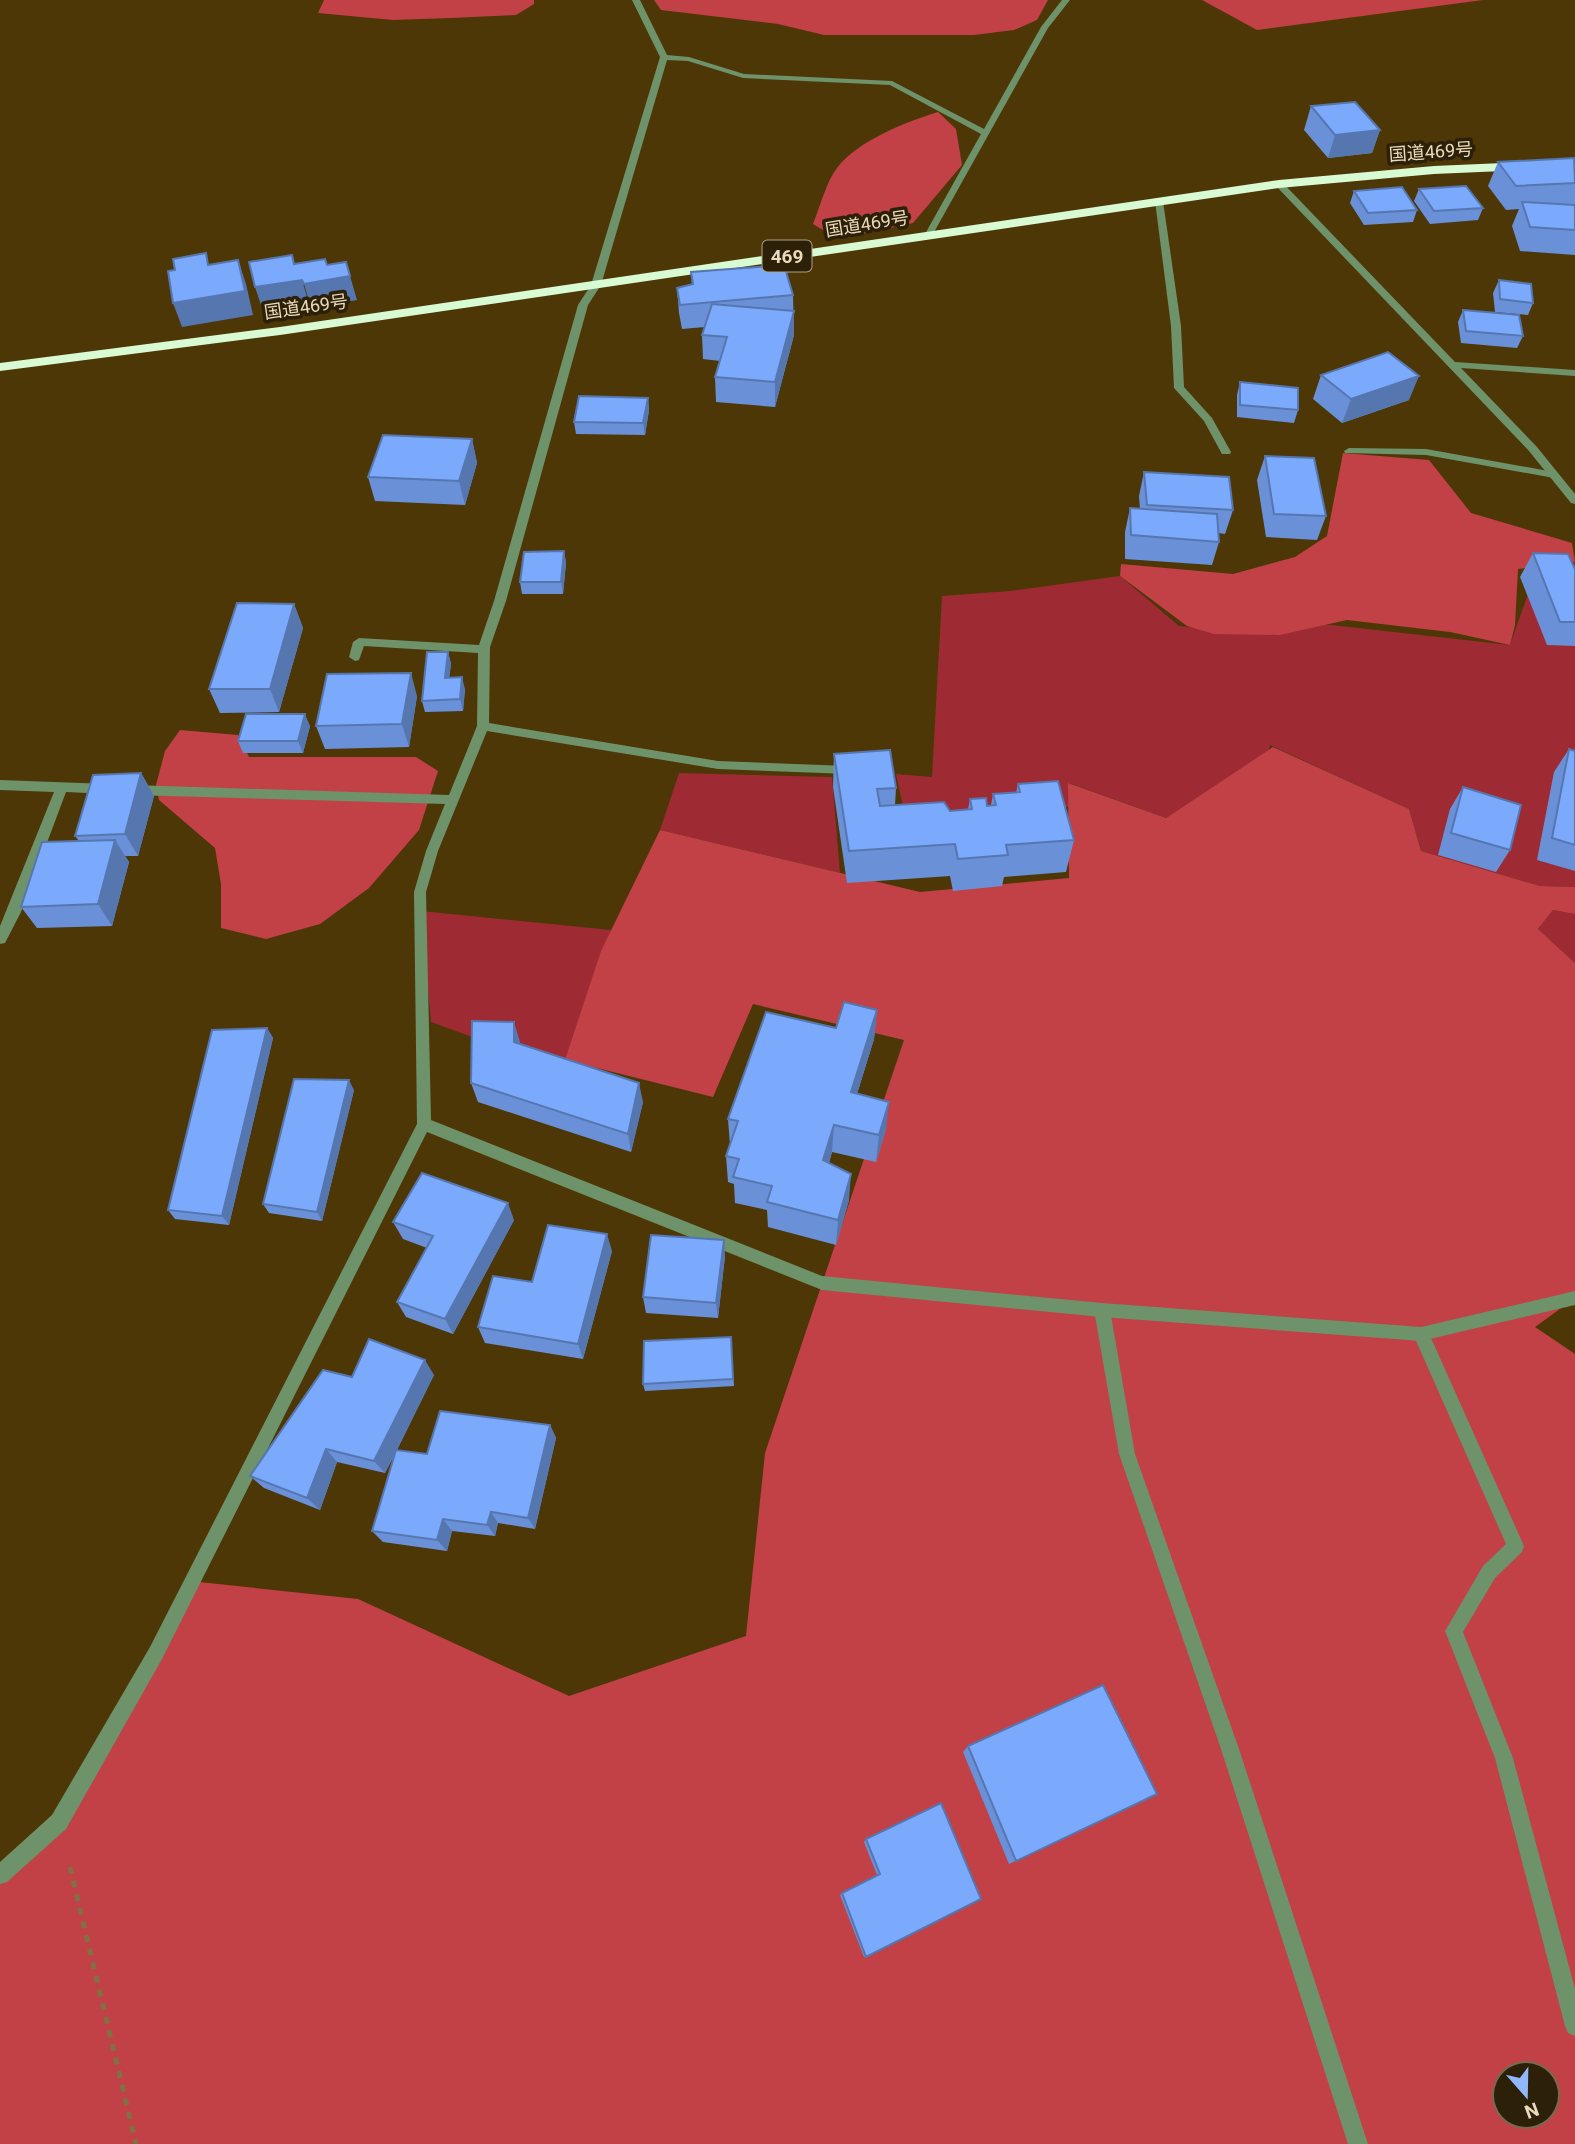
<svg xmlns="http://www.w3.org/2000/svg" width="1575" height="2144" viewBox="0 0 1575 2144" font-family="Roboto,'Noto Sans JP',sans-serif">
<style>
.green{fill:#9e2b33}
.forest{fill:#c14147;fill-rule:evenodd}
.lines{fill:none;stroke-linecap:round;stroke-linejoin:round}
.path{stroke:#836f45;stroke-width:5;stroke-dasharray:7 7;stroke-linecap:butt}
.lane{fill:#6e9269;fill-rule:evenodd}
.street{fill:#6e9269;fill-rule:evenodd}
.highway{fill:#d8fbd3;fill-rule:evenodd}
.wall{fill:#6a91d8}
.shaded-wall{fill:#5676b0}
.building{fill:#7ba9fb;stroke:#5676b0;stroke-width:2}
.labels{text-anchor:middle;stroke-width:7;stroke-linejoin:round;paint-order:stroke}
.far-street-label{font-size:18px;fill:#eadabd;stroke:#2c2008}
.shield{fill:#2c2008;stroke:#b1a287;stroke-width:2}
.shield-label{font-size:19px;font-weight:bold;fill:#eadabd}
</style>
<rect width="100%" height="100%" fill="#4d3707"/>
<!-- green -->
<path class="green" d="M1575 563V887L1540 886 1421 851 1409 809 1270 745 1269 750 1166 818 1069 783 1068 807 906 820 896 774 932 777 942 596 1010 591 1120 576 1179 626 1276 635 1313 623 1510 645 1535 574Z
M679 773 832 777 840 873 660 830Z
M1553 910 1575 914V963L1538 929Z
M421 911 611 930 566 1071 431 1022Z"/>
<!-- forest -->
<path class="forest" d="M324 0H534V4L516 15 451 18 393 20 318 13Z
M654 0H1048L1037 20 1014 30 974 35H824L778 24 661 10Z
M1202 0H1483L1257 30Z
M938 112 956 129 962 165 913 223 867 233 833 236 813 224C820 207 826 182 837 168 857 141 908 121 938 112Z
M1343 453 1429 460 1471 513 1572 543 1575 562 1518 569 1515 625 1510 645 1450 632 1347 620 1280 635 1214 634 1187 626 1120 576 1121 564 1233 574 1295 557 1327 536Z
M180 730 238 735 249 757H416L438 771 419 830 369 888 320 924 266 939 221 928V884L215 848 159 800 156 785 165 751Z
M1273 747 1409 809 1421 851 1540 886 1575 887V914L1553 910 1538 929 1575 963V1298L1535 1327 1575 1354V2144H0V1879L64 1819 199 1582 358 1599 569 1696 746 1636 765 1453 904 1040 753 1004 713 1097 565 1060 601 951 660 830 920 892 1069 878 1068 783 1166 818ZM1505 2074H1547V2116H1505Z"/>
<g class="lines">
<!-- path -->
<path class="path" d="M70 1867 136 2144"/>
<!-- lane -->
<path class="lane" d="M1349 448 1426 449 1554 472 1559 475 1554 478 1426 455 1345 453 1344 451Z
M1102 1303 1107 1305 1110 1310 1135 1454 1239 1749 1368 2144H1348L1221 1749 1119 1454 1094 1310 1097 1305Z
M1421 1327 1427 1329 1524 1546 1522 1552 1495 1578 1463 1632 1513 1758 1575 1989V2036L1568 2033 1565 2026 1495 1758 1445 1631 1483 1566 1506 1544 1413 1334 1415 1329Z"/>
<!-- street -->
<path class="street" d="M632 0H640L667 55 689 57 744 74 892 81 984 129 1041 27 1062 0H1070L1048 28 933 234 929 237 925 234 981 134 890 85 743 78 688 61 667 60 601 285 588 305 506 601 490 647 489 723 718 761 848 766 854 770 848 774 718 769 487 731 438 851 426 892 431 1120 822 1276 1102 1303 1421 1327 1575 1291V1305L1421 1341 1102 1317 822 1290 427 1132 162 1659 66 1829 7 1882 0 1884V1862L52 1815 150 1647 417 1124 414 892 426 851 445 804 132 795 126 790 132 785 449 795 477 726 478 653 364 646 359 660 355 661 349 657 353 642 359 638 479 645 494 601 578 305 591 285 660 57Z
M1276 182H1282L1455 362 1575 370V376L1461 368 1537 447 1575 494V504L1571 503 1529 451 1276 186Z
M1159 198 1163 201 1181 326 1184 387 1212 418 1231 452 1230 454H1222L1204 421 1174 388 1171 326 1155 201Z
M0 780 108 784 114 789 108 794 66 792 21 912 5 943 0 944V926L54 792 0 790Z"/>
<!-- highway -->
<path class="highway" d="M1575 160V168L1434 174 1279 188 280 335 0 371V363L280 327 1279 180 1434 166Z"/>
</g>
<!-- wall -->
<path class="wall" d="M1311 106 1380 130 1372 153 1328 158 1304 130Z
M1575 158V255L1520 251 1512 226 1519 209 1506 210 1488 186 1498 162Z
M1419 189 1483 208 1478 220 1430 224 1414 201Z
M1354 191 1417 210 1413 222 1364 225 1350 203Z
M691 272 793 295 794 335 775 407 716 402 715 377 720 361 703 359 702 335 705 327 682 329 679 313 677 288 692 284Z
M1499 280 1533 303 1528 315 1495 312 1493 293Z
M1463 310 1523 336 1517 348 1461 343 1458 322Z
M1321 375 1409 400 1342 423 1313 399Z
M1240 382 1298 410 1294 423 1237 417V395Z
M648 398 649 410 645 435 576 434 574 422Z
M472 439 477 463 465 505 375 501 368 477Z
M1265 456 1326 516 1317 540 1266 537 1257 480Z
M1144 472 1233 510 1225 534 1219 533V542L1212 565 1125 559V532L1130 508 1140 509 1139 496Z
M564 551 566 563 563 594H522L520 582Z
M1533 553 1575 569V646L1547 645 1520 577Z
M294 604 303 628 279 712 220 713 209 689Z
M448 652 451 664 449 677 465 689 463 711 425 712 422 701Z
M417 696 409 747 325 749 316 726Z
M310 726 303 753H243L238 741Z
M1569 749 1575 751V871L1537 860 1554 772Z
M834 754 896 788 895 805 950 811 968 810 970 799 987 806 991 805 993 794 1016 793 1018 784 1074 840 1066 872 1004 877 1002 886 953 891 950 876 847 883 833 787Z
M141 773 154 796 138 856H125L129 862 112 926 37 928 21 907 79 841 75 836Z
M1463 787 1510 850 1496 872 1438 855 1450 809Z
M877 1010 874 1039 857 1094 886 1129 876 1162 832 1152 829 1163 849 1200 836 1245 768 1227 767 1210 735 1203 734 1184 728 1182 726 1156 730 1145 728 1119 836 1028Z
M267 1028 273 1038 229 1225 175 1219 168 1210Z
M520 1042V1044L643 1102 631 1152 478 1102 471 1083Z
M354 1090 322 1221 269 1213 263 1204Z
M514 1220 453 1334 406 1317 397 1302 427 1248 403 1239 393 1222Z
M612 1251 583 1359 485 1343 478 1327Z
M725 1256 718 1318 646 1313 643 1297Z
M731 1337 734 1386 645 1391 643 1384Z
M434 1375 397 1450 427 1454 550 1425 556 1438 535 1529 498 1523 495 1536 452 1531 447 1551 383 1542 372 1531 396 1452 385 1473 337 1462 320 1510 264 1488 250 1476 352 1377Z
M968 1746 1157 1794 1009 1864 963 1752Z
M941 1803 866 1957H864L840 1895 842 1893 877 1875 864 1842 866 1839Z"/>
<!-- shaded-wall -->
<path class="shaded-wall" d="M1380 130 1372 153 1328 158 1335 135Z
M238 260 246 284 253 315 182 327 173 303Z
M350 276 357 300 311 308 304 284Z
M302 280 309 304 263 311 255 287Z
M794 311V335L775 407V382Z
M1419 376 1409 400 1342 423 1351 399Z
M648 398 649 410 645 435 643 423Z
M472 439 477 463 465 505 459 481Z
M564 551 566 563 563 594 561 582Z
M294 604 303 628 279 712 270 689Z
M448 652 451 664 448 689 445 678Z
M411 673 417 696 409 747 402 724Z
M462 677 465 689 463 711 460 699Z
M305 714 310 726 303 753 298 741Z
M141 773 154 796 138 856 125 834Z
M115 840 129 862 112 926 98 904Z
M877 1010 874 1039 849 1120 851 1092Z
M514 1022 520 1042V1062L514 1042Z
M267 1028 273 1038 229 1225 222 1216Z
M349 1080 354 1090 322 1221 317 1212Z
M639 1083 643 1102 631 1152 628 1134Z
M889 1102 886 1129 876 1162 879 1135Z
M834 1125 832 1152 822 1186 823 1160Z
M851 1174 849 1200 836 1245 838 1220Z
M508 1203 514 1220 453 1334 445 1319Z
M607 1234 612 1251 583 1359 578 1344Z
M724 1240 725 1256 718 1318 716 1303Z
M425 1360 434 1375 385 1473 374 1461Z
M550 1425 556 1438 535 1529 528 1518Z
M326 1449 337 1462 320 1510 307 1498Z
M491 1512 498 1523 495 1536 487 1525Z
M443 1519 452 1531 447 1551 437 1540Z"/>
<!-- building -->
<path class="building" d="M1355 102 1380 130 1335 135 1311 106Z
M1574 158 1575 183 1516 186 1498 162Z
M1466 186 1483 208 1434 211 1419 189Z
M1402 187 1417 210 1368 213 1354 191Z
M1522 202 1575 205V230L1530 227Z
M206 253 208 265 238 260 245 291 173 303 168 271 175 270 173 259Z
M292 255 294 264 325 259 327 265 346 262 350 276 304 284 302 280 255 287 249 262Z
M784 265 793 295 680 305 677 288 693 284 691 272Z
M1499 280 1531 284 1533 303 1500 299Z
M712 304 794 311 775 382 715 377 727 337 702 335Z
M1463 310 1519 315 1523 336 1466 331Z
M1388 352 1419 376 1351 399 1321 375Z
M1240 382 1298 388V410L1240 405Z
M579 396 648 398 643 423 574 422Z
M383 435 472 439 459 481 368 477Z
M1265 456 1314 458 1326 516 1274 514Z
M1144 472 1229 477 1233 510 1147 505Z
M1130 508 1217 514 1219 542 1131 535Z
M564 551 561 582H520L524 552Z
M1533 553 1568 554 1575 569V622H1560Z
M237 603 294 604 270 689H209Z
M427 652H448L445 678 462 677 460 699 422 701Z
M411 673 402 724 316 726 327 674Z
M246 714H305L298 741H238Z
M1569 749 1575 751V845L1552 838Z
M890 750 896 788 877 789 880 806 944 802 950 811 972 809 970 799 986 798 987 806 996 805 993 794 1020 792 1018 784 1058 781 1074 840 1006 845 1008 855 958 859 955 844 849 851 834 754Z
M141 773 125 834 75 836 93 775Z
M1463 787 1521 805 1510 850 1451 833Z
M115 840 98 904 21 907 42 842Z
M844 1002 877 1010 851 1092 889 1102 879 1135 834 1125 823 1160 851 1174 838 1220 767 1202 772 1186 733 1177 739 1159 726 1156 738 1121 728 1119 766 1012 836 1028Z
M472 1021 514 1022V1042L639 1083 628 1134 471 1083Z
M267 1028 222 1216 168 1210 212 1030Z
M294 1079 349 1080 317 1212 263 1204Z
M422 1173 508 1203 445 1319 397 1302 433 1236 393 1222Z
M548 1225 607 1234 578 1344 478 1327 493 1276 532 1282Z
M651 1235 724 1240 716 1303 643 1297Z
M731 1337 733 1379 643 1384 644 1341Z
M369 1339 425 1360 374 1461 326 1449 307 1498 250 1476 323 1370 352 1377Z
M440 1411 550 1425 528 1518 491 1512 487 1525 443 1519 437 1540 372 1531 396 1450 427 1454Z
M1103 1685 1157 1794 1016 1861 968 1746Z
M941 1803 981 1899 866 1957 842 1893 880 1874 866 1839Z"/>
<g class="labels">
<!-- far-street labels -->
<g class="far-street-label">
<text transform="translate(1431 152) rotate(-4)" y="6">国道469号</text>
<text transform="translate(867 224) rotate(-9)" y="6">国道469号</text>
<text transform="translate(306 307) rotate(-8)" y="6">国道469号</text>
</g>
<!-- shield labels -->
<rect class="shield" x="762.5" y="240.5" width="49" height="31" rx="5"/>
<g class="shield-label">
<text x="787" y="263">469</text>
</g>
</g>
<!-- north arrow -->
<g transform="translate(1526 2095) rotate(160)"><circle r="33" fill="#2c2008" stroke="#786a50" stroke-width="2"/>
<path d="M0-5L12 26L0 18L-12 26Z" fill="#91b8fd"/>
<text y="-10" font-size="19" font-weight="bold" text-anchor="middle" fill="#eadabd">N</text>
</g>
</svg>
